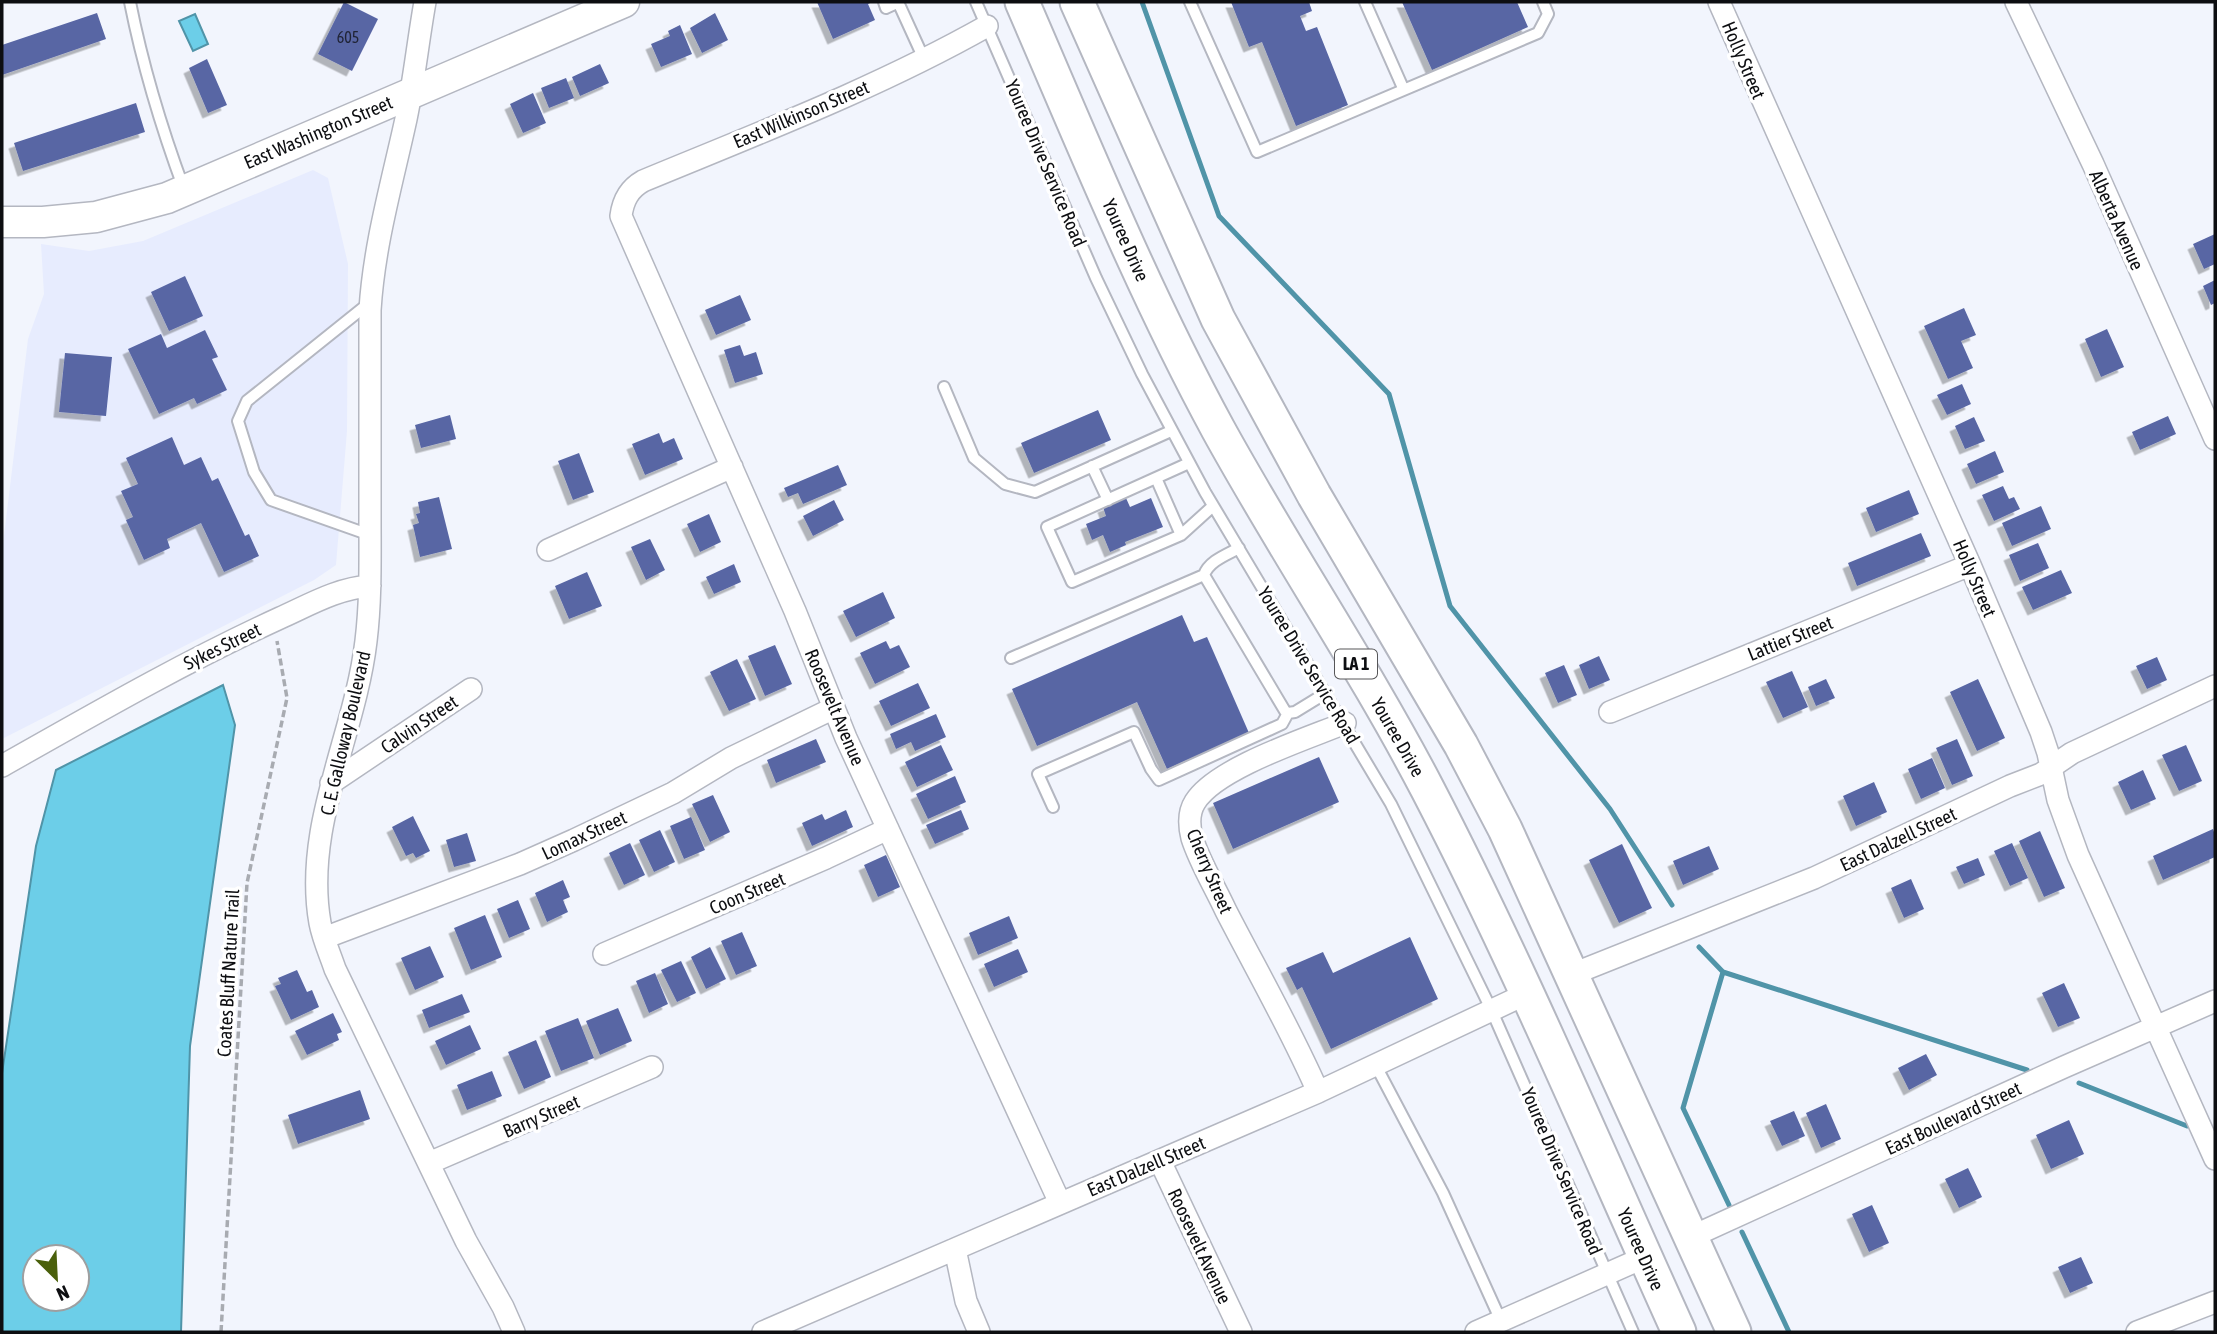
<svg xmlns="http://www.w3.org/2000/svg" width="2217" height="1334" viewBox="0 0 2217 1334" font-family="'Asap Condensed',sans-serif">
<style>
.built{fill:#e7ecfe}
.water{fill:#6ccee8;stroke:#5094a8;stroke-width:2;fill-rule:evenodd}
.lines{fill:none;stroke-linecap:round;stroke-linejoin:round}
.stream{stroke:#5094a8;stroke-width:5}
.building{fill:#5866a4;filter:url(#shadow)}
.lane-casing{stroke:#b4b7c1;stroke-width:14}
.street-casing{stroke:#b4b7c1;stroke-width:24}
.secondary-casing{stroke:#b4b7c1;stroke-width:33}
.primary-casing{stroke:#b4b7c1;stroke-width:37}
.path{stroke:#a8abb1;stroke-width:3.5;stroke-dasharray:7 3.5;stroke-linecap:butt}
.lane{stroke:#fff;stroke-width:10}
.street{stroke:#fff;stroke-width:21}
.secondary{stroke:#fff;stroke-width:30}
.primary{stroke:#fff;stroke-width:33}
.labels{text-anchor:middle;stroke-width:7;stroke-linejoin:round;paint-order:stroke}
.number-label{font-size:16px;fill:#202436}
.shield{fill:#fff;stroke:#565658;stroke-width:2}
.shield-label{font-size:18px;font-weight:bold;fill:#0d0e11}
.street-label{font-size:19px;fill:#0d0e11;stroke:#fff}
</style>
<defs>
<filter id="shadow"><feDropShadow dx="-5.5" dy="5.5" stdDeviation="0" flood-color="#0004"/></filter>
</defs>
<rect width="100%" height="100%" fill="#f2f5fd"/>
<!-- built -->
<path class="built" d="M313 170 328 178 348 264 347 431 336 565 314 580 2 739V552L28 339 44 294 41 244 89 251 143 241Z"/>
<!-- water -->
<path class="water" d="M195 14 208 44 193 51 179 21Z
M223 685 235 725 190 1046 181 1332H2V1073L36 846 56 770ZM35 1257H77V1299H35Z"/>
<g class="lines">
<!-- stream -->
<path class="stream" d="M1142 2 1219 216 1389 394 1450 606 1610 809 1672 905
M1699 947 1723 972 2027 1070
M1723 972 1683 1108 1729 1205
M2079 1083 2187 1126
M1742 1232 1789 1332"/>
</g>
<!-- building -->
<path class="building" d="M344 2 378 19 352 71 318 54Z
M817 2H872L868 4 875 20 833 39Z
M1231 2H1309L1312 11 1300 16 1306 31 1317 27 1348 105 1296 126 1262 42 1249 47Z
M1402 2H1517L1528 27 1432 70Z
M97 13 106 39 2 75V45Z
M715 13 728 40 702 53 690 28Z
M680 25 692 54 661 67 651 44 670 36 668 31Z
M207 59 227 105 208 113 189 68Z
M600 64 609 83 580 96 572 77Z
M566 78 574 98 549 108 541 88Z
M533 93 546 123 523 133 510 104Z
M136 103 145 132 23 171 14 143Z
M2215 234V264L2204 269 2193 244Z
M185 276 203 316 169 331 151 292Z
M2215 280V303L2211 305 2203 286Z
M740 295 751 320 716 335 705 310Z
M1964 308 1976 335 1961 341 1973 368 1948 379 1924 326Z
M2107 329 2124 367 2101 377 2085 339Z
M205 330 218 357 212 359 227 390 197 404 194 398 159 414 128 349 161 334 167 348Z
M740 345 744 356 756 352 763 374 735 383 724 350Z
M65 353 112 357 106 416 59 412Z
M1962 384 1971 404 1947 415 1937 395Z
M1098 410 1111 440 1034 473 1021 443Z
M450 415 456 439 421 448 415 425Z
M2168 416 2176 434 2140 450 2132 432Z
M1974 417 1985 441 1965 449 1955 426Z
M659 433 663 443 674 438 683 459 645 475 632 444Z
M172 437 184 465 201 457 212 481 218 478 245 536 249 534 259 556 224 572 201 523 167 539 170 548 144 560 126 520 133 517 121 491 138 484 126 458Z
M1995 451 2004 472 1976 484 1967 464Z
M579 453 594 492 573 500 558 461Z
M838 465 847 485 803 504 798 493 788 497 784 488Z
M2003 486 2009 499 2014 497 2020 509 1994 521 1982 495Z
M1909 490 1919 514 1876 532 1866 508Z
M439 497 452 549 420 557 413 525 419 523 416 514 420 513 418 502Z
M1126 498 1130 507 1151 498 1163 527 1125 542 1126 545 1110 552 1103 535 1092 540 1086 524 1106 516 1103 507Z
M834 500 844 520 813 536 803 516Z
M2041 506 2051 529 2012 546 2002 523Z
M709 514 721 542 700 552 687 524Z
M1921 533 1931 556 1857 586 1848 563Z
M650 539 665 570 646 580 631 547Z
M2038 543 2049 568 2020 581 2009 555Z
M734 564 741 582 714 594 706 577Z
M2061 570 2072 593 2033 610 2022 587Z
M587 572 602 606 569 619 555 586Z
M883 592 895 618 856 637 843 611Z
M1182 615 1194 642 1207 637 1249 733 1167 769 1137 702 1037 746 1012 689Z
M886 641 890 649 899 645 910 667 875 684 860 653Z
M775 645 792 684 765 696 748 656Z
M1599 656 1610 680 1589 689 1579 665Z
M2157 657 2167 680 2147 689 2136 666Z
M737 659 756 699 729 711 710 672Z
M1564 665 1577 695 1558 703 1545 673Z
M1792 671 1808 707 1783 718 1766 682Z
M1826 679 1835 698 1816 706 1808 687Z
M1978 679 2005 738 1977 751 1950 692Z
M918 683 930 708 891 726 879 701Z
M936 714 946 737 915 751 911 742 896 749 890 734Z
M816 739 826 762 776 783 767 760Z
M1957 739 1973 776 1952 785 1936 748Z
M941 745 953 770 917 787 905 762Z
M2186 745 2202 781 2179 791 2162 755Z
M1319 757 1339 802 1233 849 1213 803Z
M1932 758 1945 788 1921 799 1908 769Z
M2143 770 2156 799 2131 810 2118 782Z
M955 776 966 802 928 819 916 794Z
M1874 782 1887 812 1856 826 1843 796Z
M713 795 730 832 710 842 692 804Z
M846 810 853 827 812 846 802 823 822 814 825 820Z
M961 810 969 829 935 844 926 825Z
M413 816 430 851 416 858 413 853 406 856 392 827Z
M691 817 705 850 684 859 670 826Z
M2213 829 2215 835V857L2163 880 2153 856Z
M660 830 675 862 654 872 639 840Z
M2040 831 2065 888 2044 897 2019 841Z
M467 833 476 861 454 867 446 840Z
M630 843 645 875 624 885 609 853Z
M2012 843 2028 878 2010 886 1994 851Z
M1622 844 1652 908 1619 923 1589 860Z
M1709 846 1719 869 1683 885 1673 861Z
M886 855 900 887 878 897 864 865Z
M1978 858 1985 875 1964 884 1956 867Z
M1911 879 1924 909 1904 918 1891 888Z
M563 880 570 897 563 900 568 912 547 922 535 893Z
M518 900 530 929 509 938 497 909Z
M485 915 502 957 471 970 454 928Z
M1009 916 1018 938 978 955 969 933Z
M742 932 757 966 736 975 721 941Z
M1410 937 1438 999 1331 1049 1302 987 1297 990 1286 968 1323 952 1333 973Z
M430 946 444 977 415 990 401 958Z
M710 947 726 979 706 989 691 957Z
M1018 949 1028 972 994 987 984 964Z
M681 961 696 993 677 1002 661 970Z
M297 970 307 992 312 990 319 1007 291 1020 275 986 281 984 278 978Z
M655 973 668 1004 649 1013 636 981Z
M2064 983 2080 1018 2058 1027 2042 993Z
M462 994 470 1012 429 1028 422 1010Z
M618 1008 632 1041 600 1055 586 1021Z
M333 1013 342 1032 337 1034 339 1040 307 1055 295 1031Z
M578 1018 594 1058 561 1071 545 1031Z
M470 1025 481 1049 446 1065 435 1041Z
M536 1040 551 1077 524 1089 508 1052Z
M1926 1054 1937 1075 1909 1090 1898 1068Z
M492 1071 502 1096 467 1110 457 1085Z
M360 1090 370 1119 298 1144 288 1115Z
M1826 1104 1841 1139 1821 1148 1806 1113Z
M1794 1111 1805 1136 1782 1146 1770 1121Z
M2069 1120 2084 1154 2051 1169 2036 1135Z
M1968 1168 1982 1197 1959 1208 1945 1179Z
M1872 1205 1889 1243 1869 1252 1852 1214Z
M2081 1257 2093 1283 2070 1293 2058 1267Z"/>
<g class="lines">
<defs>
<path id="lane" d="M130 2C143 67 161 127 184 189
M884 2 886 8 899 2
M898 2 924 59
M976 2 1096 278 1142 374 1205 492 1391 804 1491 1009 1633 1332
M1190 2 1257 152 1538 33 1548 14 1543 2
M1365 2 1403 88
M368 304 247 401 238 421 254 472 271 500 370 535
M944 387 974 458 1005 484 1035 492 1171 431
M1189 463 1047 527 1072 582 1181 535 1213 506
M1092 466 1108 500
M1156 478 1181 535
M1239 548C1226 555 1209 561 1204 575L1285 711 1288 713 1295 712 1326 693
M1011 658 1204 575
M1053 807 1038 774 1134 732 1151 769 1159 780 1282 724 1288 713
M1375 1064 1443 1193 1501 1321"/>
<path id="street" d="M425 2C418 41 414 81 406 119 392 183 374 245 370 310 370 380 370 449 370 518 370 559 371 600 366 641 355 735 303 826 320 923 323 939 330 954 335 969L466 1241 503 1307 514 1332
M1719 2 1970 565 2041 732 2048 753 2058 800 2078 855 2215 1159
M2016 2 2093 164 2215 439
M987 26C877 88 759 133 643 181 629 189 623 200 621 216L795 611 846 738 1060 1203
M548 550 732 467
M1610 712 1970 565
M2 766C94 714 184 662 280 618 309 605 338 588 370 586
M331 783 471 689
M324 938 520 864 574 840 673 793 731 758 834 708
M604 954 826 858 888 829
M1573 974 1814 878 2010 786 2041 774 2072 753 2215 686
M1318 1092C1291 1030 1257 971 1226 911 1215 887 1200 863 1192 838 1189 826 1188 813 1195 802 1216 768 1306 739 1345 723
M1160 1161 1241 1332
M429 1163 652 1067
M1691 1237 2064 1067 2215 1001
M955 1249 966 1301 979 1332
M763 1332 1318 1092 1526 994
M1476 1332 1645 1257
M2137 1332 2215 1302"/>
<path id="secondary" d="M2 222H43L96 217 167 198 624 2"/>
<path id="primary" d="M1022 2C1084 145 1143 291 1218 429 1285 551 1364 667 1428 790 1520 967 1597 1151 1679 1332
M1077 2 1218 319 1314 495 1461 745 1505 829 1734 1332"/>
</defs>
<!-- lane casing -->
<use href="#lane" class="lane-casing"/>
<!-- street casing -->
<use href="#street" class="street-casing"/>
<!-- secondary casing -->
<use href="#secondary" class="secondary-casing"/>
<!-- primary casing -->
<use href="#primary" class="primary-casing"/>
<!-- path -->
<path class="path" d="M221 1332 247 883 287 698 277 641"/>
<!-- lane -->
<use href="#lane" class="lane"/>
<!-- street -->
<use href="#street" class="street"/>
<!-- secondary -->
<use href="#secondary" class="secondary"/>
<!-- primary -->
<use href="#primary" class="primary"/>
</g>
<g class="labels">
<!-- number labels -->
<g class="number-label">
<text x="348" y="43">605</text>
</g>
<!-- shield labels -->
<rect class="shield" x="1335" y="649.5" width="42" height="29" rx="5"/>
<g class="shield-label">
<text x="1356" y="670">LA 1</text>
</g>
<!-- street labels -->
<g class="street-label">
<text transform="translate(1744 60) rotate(67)" y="7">Holly Street</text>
<text transform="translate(801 114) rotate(-23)" y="7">East Wilkinson Street</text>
<text transform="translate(318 132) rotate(-23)" y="7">East Washington Street</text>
<text transform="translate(1046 163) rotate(67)" y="7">Youree Drive Service Road</text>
<text transform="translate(2117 220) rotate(66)" y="7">Alberta Avenue</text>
<text transform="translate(1126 240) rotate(66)" y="7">Youree Drive</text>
<text transform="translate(1975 578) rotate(67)" y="7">Holly Street</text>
<text transform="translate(1790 638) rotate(-22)" y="7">Lattier Street</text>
<text transform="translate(222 646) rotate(-26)" y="7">Sykes Street</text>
<text transform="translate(1309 665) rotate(59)" y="7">Youree Drive Service Road</text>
<text transform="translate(835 707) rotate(67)" y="7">Roosevelt Avenue</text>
<text transform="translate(419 724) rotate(-34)" y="7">Calvin Street</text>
<text transform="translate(345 733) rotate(-77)" y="7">C. E. Galloway Boulevard</text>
<text transform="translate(1398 737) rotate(60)" y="7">Youree Drive</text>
<text transform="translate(584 835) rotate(-25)" y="7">Lomax Street</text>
<text transform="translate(1898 839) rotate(-25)" y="7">East Dalzell Street</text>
<text transform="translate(1210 871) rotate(67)" y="7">Cherry Street</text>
<text transform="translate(747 893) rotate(-23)" y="7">Coon Street</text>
<text transform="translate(228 973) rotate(-87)" y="7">Coates Bluff Nature Trail</text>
<text transform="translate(541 1116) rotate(-23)" y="7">Barry Street</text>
<text transform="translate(1953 1118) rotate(-25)" y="7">East Boulevard Street</text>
<text transform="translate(1146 1166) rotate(-23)" y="7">East Dalzell Street</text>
<text transform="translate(1562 1171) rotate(67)" y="7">Youree Drive Service Road</text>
<text transform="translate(1200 1246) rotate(65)" y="7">Roosevelt Avenue</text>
<text transform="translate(1641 1249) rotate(66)" y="7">Youree Drive</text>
</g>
</g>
<!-- border -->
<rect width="2217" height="1334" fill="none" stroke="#0d0e11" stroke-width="7"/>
<!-- north arrow -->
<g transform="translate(56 1278) rotate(156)"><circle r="33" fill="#ffffff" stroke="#9e9fa0" stroke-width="2"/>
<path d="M0-5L12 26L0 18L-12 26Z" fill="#4a600b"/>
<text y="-10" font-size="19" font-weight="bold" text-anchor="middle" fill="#0d0e11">N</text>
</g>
</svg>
